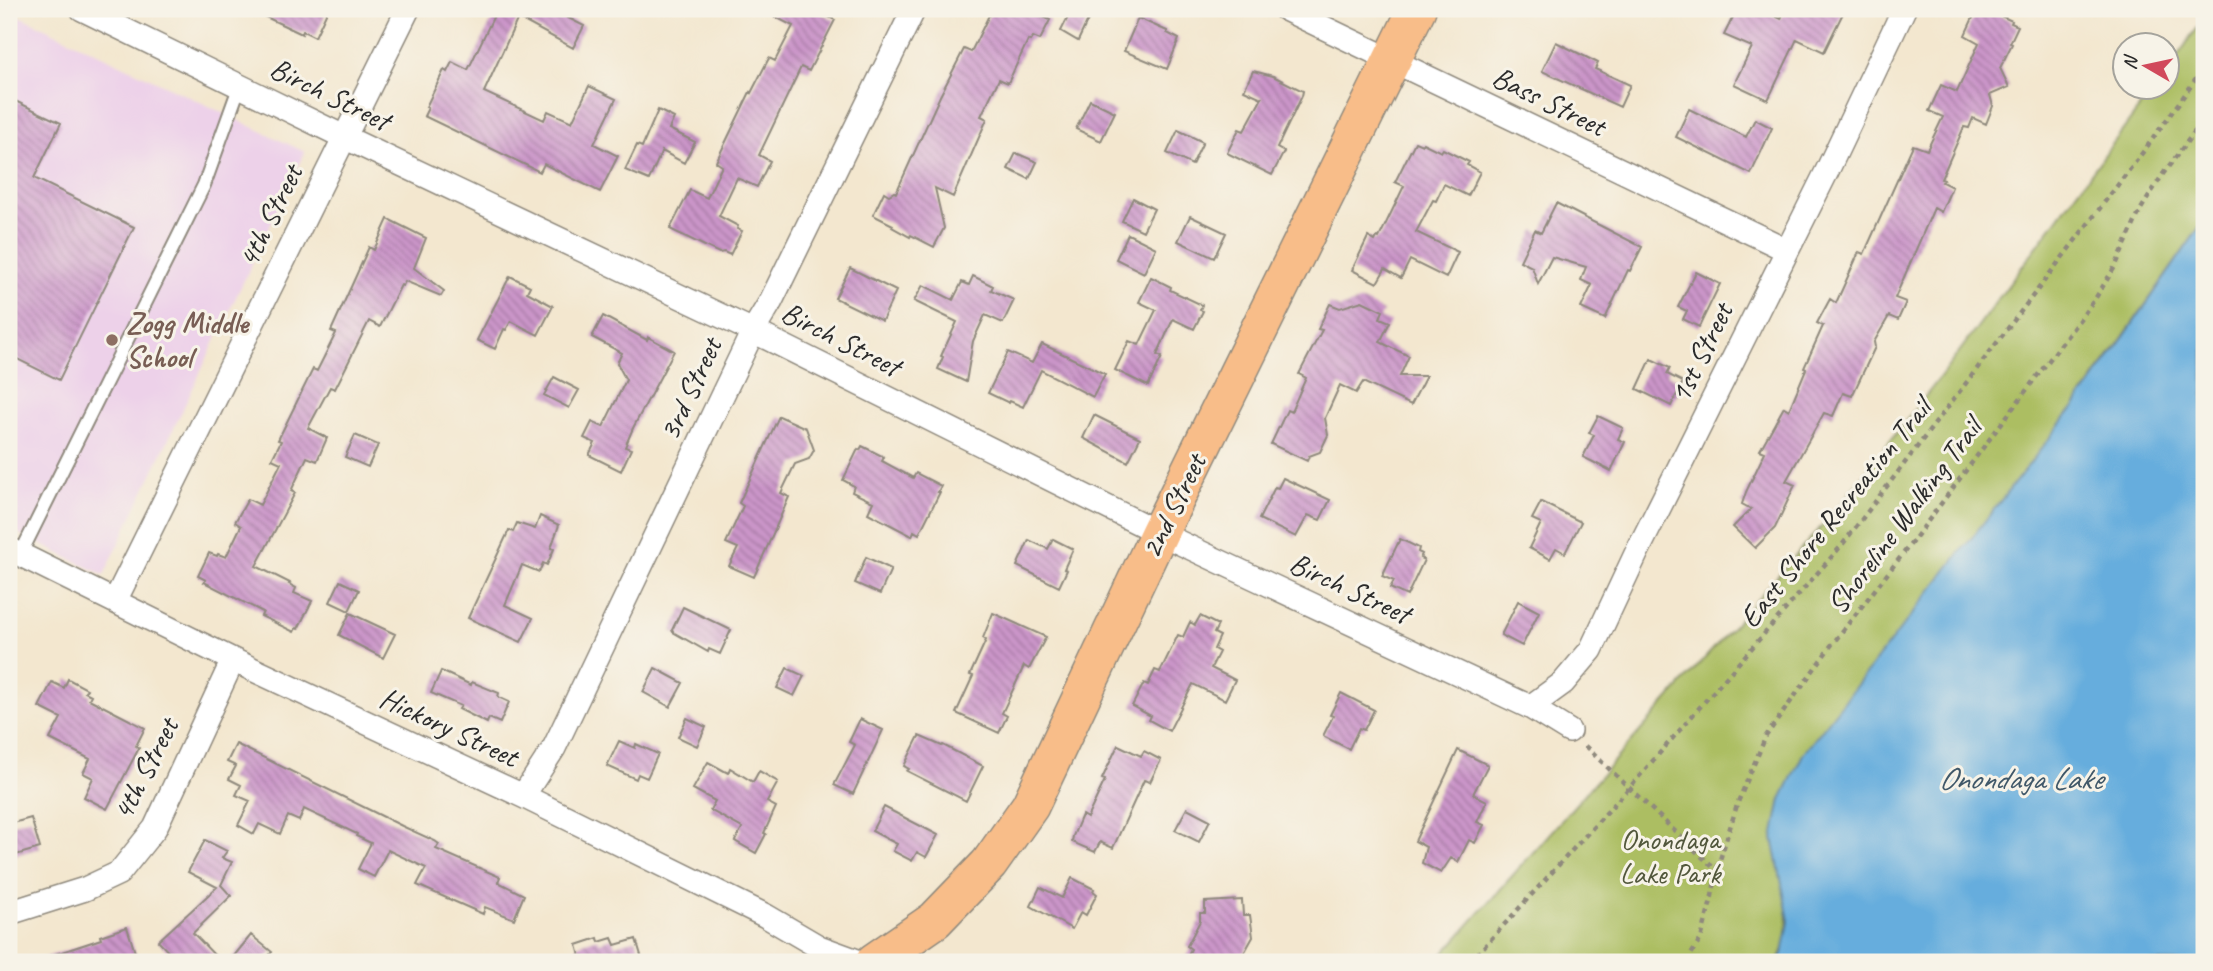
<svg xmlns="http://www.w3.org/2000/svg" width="2213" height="971" viewBox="0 0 2213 971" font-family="Caveat,sans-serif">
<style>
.built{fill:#edd1e9}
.park{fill:#acbe62;stroke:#6c7446;stroke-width:2}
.water{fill:#66addd;stroke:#486c84;stroke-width:2}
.building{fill:url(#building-back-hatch)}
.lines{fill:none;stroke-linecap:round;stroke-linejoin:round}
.lane-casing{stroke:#8f897d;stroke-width:16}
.street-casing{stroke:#8f897d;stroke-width:26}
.primary-casing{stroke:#8f897d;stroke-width:40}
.path{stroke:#8f897d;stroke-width:4.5;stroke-dasharray:5 5;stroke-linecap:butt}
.lane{stroke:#fff;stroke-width:12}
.street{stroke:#fff;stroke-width:23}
.primary{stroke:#f8bd89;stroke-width:37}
.education-dot{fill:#8d6e63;stroke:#f7f3e8;stroke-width:2.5}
.labels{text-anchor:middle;stroke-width:6;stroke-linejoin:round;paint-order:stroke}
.street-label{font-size:30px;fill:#2b2b2b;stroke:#f7f3e8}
.education-label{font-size:30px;font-weight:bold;fill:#785e54;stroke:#f7f3e8;text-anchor:start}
.park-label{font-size:30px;fill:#52573c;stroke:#f7f3e8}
.water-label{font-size:32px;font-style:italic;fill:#405869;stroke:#f7f3e8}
</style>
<defs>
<pattern id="building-back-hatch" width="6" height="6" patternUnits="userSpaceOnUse" patternTransform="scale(1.75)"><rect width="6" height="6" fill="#cb95c9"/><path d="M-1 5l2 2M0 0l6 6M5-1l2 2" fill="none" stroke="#a57aa3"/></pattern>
</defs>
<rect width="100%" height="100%" fill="#f7f3e8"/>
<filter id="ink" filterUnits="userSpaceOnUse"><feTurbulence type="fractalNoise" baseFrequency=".0143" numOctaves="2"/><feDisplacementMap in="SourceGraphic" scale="14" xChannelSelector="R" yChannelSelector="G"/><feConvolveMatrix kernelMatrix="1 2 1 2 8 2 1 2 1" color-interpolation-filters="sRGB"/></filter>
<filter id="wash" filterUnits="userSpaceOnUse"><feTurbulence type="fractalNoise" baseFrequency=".00686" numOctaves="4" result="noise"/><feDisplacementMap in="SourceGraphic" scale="28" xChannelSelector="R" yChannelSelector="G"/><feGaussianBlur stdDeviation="1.57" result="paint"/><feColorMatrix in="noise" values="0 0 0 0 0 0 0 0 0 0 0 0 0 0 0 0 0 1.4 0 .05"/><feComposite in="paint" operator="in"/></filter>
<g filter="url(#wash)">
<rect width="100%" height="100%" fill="#f3e7cf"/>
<!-- built -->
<path class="built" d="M9 11 305 152 104 575 9 529Z"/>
<!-- park -->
<path class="park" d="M2204 19V221L1773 838C1780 874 1800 931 1777 962H1436L1836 510 1942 375 2154 88H2168V69Z"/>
<!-- water -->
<path class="water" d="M2204 221V962H1777L1783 954 1789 921 1773 838 1781 799 1803 754 2087 390Z"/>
<g id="blocks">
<!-- building -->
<path class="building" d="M249 9H328L315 37 303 31 302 34Z
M497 9H551L584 26 573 48 518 18 484 92 544 120 548 111 572 122 589 86 616 99 594 144 618 156 600 192 544 164 540 172 424 116 428 108 426 107 444 70 447 72 452 62 468 70Z
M760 9H813L835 20 809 71 801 67 759 155 770 161 757 187 737 178 719 216 738 226 737 229 742 231 730 255 724 252 719 253 670 229 690 190 707 198 722 166 716 162 750 92 751 93 769 58 775 61 793 26Z
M992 9H1027L1050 20 1040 40 1033 37 1030 41 1028 40 1008 83 999 79 981 116 987 119 953 197 935 188 944 228 934 247 911 235 910 237 892 227 893 225 873 215 884 192 889 195 894 192 896 193 940 96 964 49 971 52Z
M1072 9H1093L1078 41 1061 31Z
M1737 9H1760L1781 19 1785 9H1845L1824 52 1797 39 1768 100 1734 84 1752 47 1724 35Z
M1977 9H1986L2012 21 2011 23 2018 26 2010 43 2012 44 2000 68 2009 87 1990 95 1993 106 1986 124 1973 118 1969 128 1964 127 1941 179 1944 180 1942 182 1952 187 1949 194 1941 212 1934 208 1895 298 1906 302 1898 320 1889 316 1874 342 1875 347 1852 396 1843 393 1833 416 1824 413 1786 481 1795 485 1775 528 1755 548 1733 527 1751 509 1742 504 1746 492 1765 452 1760 450 1784 407 1789 410 1806 369 1804 368 1823 326 1817 323 1830 299 1836 303 1859 252 1864 254 1913 145 1927 150 1943 117 1929 111 1941 85 1957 92 1979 43 1965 35Z
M1138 18 1167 31V33L1179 39 1167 69 1124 51Z
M1556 42 1598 63 1595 69 1630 85 1620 107 1542 71Z
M1253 71 1273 76 1303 91 1302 96 1277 148 1284 152 1272 175 1227 153 1239 129 1244 131 1262 98 1244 90Z
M9 98 61 123 34 178 134 227 59 380 9 355Z
M1090 100 1115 112 1101 141 1076 129Z
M1689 109 1746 137 1755 119 1772 128 1751 174 1676 137Z
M658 110 674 118 669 129 695 142 684 163 662 151 649 180 625 170 637 145 642 147Z
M1178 130 1203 142 1192 165 1167 153Z
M1415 142 1422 145 1423 143 1441 152 1443 149 1469 162 1467 165 1480 172 1468 196 1444 184 1436 201 1433 200 1416 232 1458 252 1446 278 1410 260 1401 278 1385 269 1377 283 1352 270 1368 237 1375 241 1377 237 1379 238 1404 186 1395 182Z
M1016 153 1037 162 1029 179 1008 169Z
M1133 198 1154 209 1143 231 1122 221Z
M1556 203 1642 247 1630 271 1628 270 1605 319 1581 308 1592 285 1581 280 1586 267 1552 257 1538 284 1532 267 1520 261 1535 230 1541 233Z
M1190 216 1226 233 1214 258 1178 241Z
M388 219 426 238 414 268 444 291 441 296 405 281 403 286 401 285 380 327 369 321 335 389 330 387 308 428 327 438 317 461 307 457 291 491 295 493 256 566 290 583 289 584 296 588 294 593 312 601 298 629 296 628 294 632 261 616 263 612 204 582 206 580 198 576 209 553 217 556 218 554 226 557 241 526 235 522 248 499 260 505 281 463 272 459 281 441 278 440 313 369 317 371 336 333 331 331 336 320 369 247 374 250Z
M1128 234 1156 248 1144 273 1116 259Z
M850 268 896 291 882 321 835 298Z
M1696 272 1720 284 1699 327 1683 319 1687 311 1678 307Z
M510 276 530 286 527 292 553 306 538 335 511 321 506 330 504 329 495 349 477 340Z
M973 276 993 286 991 290 1014 300 1003 323 985 315 973 341 966 382 938 369 943 357 941 356 957 322 914 301 923 285 953 300 962 282 969 285Z
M1151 277 1171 287 1170 290 1202 305 1200 310 1203 311 1194 329 1173 319 1157 355 1162 357 1148 386 1115 370 1129 341 1139 345 1156 310 1139 302Z
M1362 301 1383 311 1380 318 1390 322 1380 342 1409 356 1400 376H1426L1411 405 1363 382 1356 393 1340 385 1325 418 1328 435 1320 452 1309 456 1307 461 1271 444 1287 410 1291 412 1306 378 1299 374 1322 330 1318 329 1330 304 1340 308Z
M603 316 647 340 648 337 674 351 633 428 625 447 631 449 621 471 589 455 595 443 584 438 592 422 603 427 626 380 617 363 622 353 592 337Z
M1042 344 1105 374 1093 397 1041 370 1023 407 1010 401 1009 403 988 393 1008 352 1032 363Z
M1651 359 1670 368 1667 374 1683 382 1671 406 1637 389Z
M554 377 579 390 569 408 544 395Z
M1094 415 1140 438 1128 462 1083 438Z
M779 416 806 428 814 450 809 459 795 464 781 493 789 497 754 577 729 566 738 548 726 543 743 506 739 503Z
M1598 416 1623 428 1618 439 1625 442 1611 471 1583 457 1594 435 1589 433Z
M355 435 378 445 368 467 345 457Z
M862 446 884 457 882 461 913 478 916 473 941 486 938 492H940L919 534 914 531 912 536 868 513 873 502 852 492 854 486 843 480 858 449 860 450Z
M1283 478 1330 500 1320 520 1308 515 1296 537 1259 519 1275 487 1278 488Z
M1541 502 1581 522 1565 553 1556 548 1550 559 1529 548 1541 523 1532 519Z
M540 516 559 525 551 548 554 549 547 565 543 563 539 572 522 565 505 605 533 618 521 642 468 618 509 530 513 532 517 523 535 529Z
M1053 539 1073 549 1064 569 1067 570 1059 587 1017 566 1029 540 1048 549Z
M1400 539 1419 548 1418 552 1422 554 1420 558 1424 560 1407 596 1390 588 1394 581 1382 576Z
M866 557 891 569 880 594 855 583Z
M340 581 359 590 349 611 330 602Z
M1518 601 1539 612 1522 646 1501 635Z
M683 607 731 630 720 654 709 649 708 652 673 632 672 630Z
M350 613 395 634 383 658 339 635Z
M993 613 1046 637 1029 669 1024 666 1002 713 1007 716 999 733 956 713 973 676 970 675 986 640 983 638Z
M1200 616 1218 625 1214 633 1220 636 1214 649 1219 652 1211 668 1235 680 1225 700 1193 684 1169 731 1149 720 1151 716 1132 706 1144 683 1148 685 1155 670 1160 672 1178 635 1183 637 1190 622 1195 625Z
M655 668 683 683 670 707 643 692Z
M787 668 804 676 794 696 777 688Z
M441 671 471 685 472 682 499 693 498 697 509 702 500 723 489 718 487 723 459 709 461 706 431 693Z
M68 679 87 689 85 692 91 695 89 699 145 728 136 746 139 748 107 809 84 797 93 778 83 773 90 759 50 739 61 718 39 707 52 682 64 688Z
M1341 693 1374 710 1364 730 1359 728 1349 749 1323 736 1333 716 1330 715Z
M687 718 706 727 697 746 678 737Z
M860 719 883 730 853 794 834 785 855 745 849 742Z
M919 736 942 746 943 745 983 766 966 801 907 771 909 769 904 766Z
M619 741 635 748 636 744 658 754 647 778 638 774 636 779 607 766Z
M236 744 402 826 435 841 439 844 436 849 500 877 498 882 524 895 514 919 485 907 483 914 417 885 426 868 388 850 374 877 358 869 371 843 356 836 357 834 304 809 299 821 288 816 280 834 259 824 254 834 238 825 250 801 236 795 241 785 229 779 236 766 227 762Z
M1118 745 1141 756 1144 751 1161 760 1150 782 1144 780 1113 848 1100 842 1095 852 1072 842 1073 836 1082 815 1087 818 1105 780 1102 779Z
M1458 750 1488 765 1473 794 1487 801 1477 822 1484 825 1475 843 1469 840 1458 862 1451 858 1441 873 1422 863 1426 847 1415 841Z
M708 762 728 773 730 768 753 782 759 771 778 782 767 802 776 807 764 833 766 834 756 853 735 841 742 828 710 810 715 801 693 789Z
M884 807 938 835 926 857 917 852 912 861 893 851 897 844 872 831Z
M1187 808 1210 820 1199 842 1175 830Z
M31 818 40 848 9 857V824Z
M205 840 227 851 222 858 232 862 221 885 231 896 193 933 221 962H178L158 941 217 887 188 872Z
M1072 878 1094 889 1093 891 1097 894 1086 915 1081 912 1072 929 1031 906 1040 887 1062 898Z
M1242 900 1243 915H1250L1253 937 1239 962H1184L1191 949 1187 946 1200 921V913H1205V902Z
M127 927 138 962H42L41 959 101 939 100 936Z
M251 935 272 952 263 962H229Z
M598 938 599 942 612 938 615 945 636 939 643 962H575L574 957 580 956 577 945Z"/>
</g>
</g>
<g filter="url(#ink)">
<use href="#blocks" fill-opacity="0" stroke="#8f897d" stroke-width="2"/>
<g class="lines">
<defs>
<path id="lane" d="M20 555 204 185 240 85"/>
<path id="street" d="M82 9 344 137 753 331 1159 533 1530 707 1569 731
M1285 9 1787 250
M9 549 233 660 523 796 766 916 819 947 860 962
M115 601 408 9
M1530 707 1563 683 1591 650 1636 554 1827 171 1904 9
M523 796 554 748 753 331 771 301 914 9
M9 913 85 889 119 873 155 828 233 660"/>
<path id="primary" d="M874 962 935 920 989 864 1030 806 1159 533 1417 9"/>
</defs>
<!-- lane casing -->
<use href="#lane" class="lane-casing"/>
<!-- street casing -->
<use href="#street" class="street-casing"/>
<!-- primary casing -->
<use href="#primary" class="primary-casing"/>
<!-- path -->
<path class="path" d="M1585 746 1717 871
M1470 962 1629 788 1842 545 2146 148 2204 68
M1686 962 1701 939 1711 901 1718 866 1738 802 1766 736 1830 647 1913 541 2095 299 2116 265 2141 209 2163 174 2204 119"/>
<!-- lane -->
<use href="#lane" class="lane"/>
<!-- street -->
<use href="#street" class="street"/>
<!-- primary -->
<use href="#primary" class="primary"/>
</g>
</g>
<!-- markers -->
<circle class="education-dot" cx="112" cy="340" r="7"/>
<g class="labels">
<!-- street labels -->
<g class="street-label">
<text transform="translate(330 94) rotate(26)" y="10">Birch Street</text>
<text transform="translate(1549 101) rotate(26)" y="10">Bass Street</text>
<text transform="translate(270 216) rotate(-64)" y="10">4th Street</text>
<text transform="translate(841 339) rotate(27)" y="10">Birch Street</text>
<text transform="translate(1701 353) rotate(-64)" y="10">1st Street</text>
<text transform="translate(690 389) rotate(-65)" y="10">3rd Street</text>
<text transform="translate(1173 506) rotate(-64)" y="10">2nd Street</text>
<text transform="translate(1835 513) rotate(-51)" y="10">East Shore Recreation Trail</text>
<text transform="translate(1904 516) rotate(-53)" y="10">Shoreline Walking Trail</text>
<text transform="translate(1350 588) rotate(25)" y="10">Birch Street</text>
<text transform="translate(449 727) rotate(25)" y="10">Hickory Street</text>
<text transform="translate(145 769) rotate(-63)" y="10">4th Street</text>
</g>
<!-- education labels -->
<g class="education-label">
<text x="126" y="333">Zogg Middle<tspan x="126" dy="34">School</tspan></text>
</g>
<!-- park labels -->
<g class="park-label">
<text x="1670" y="849">Onondaga<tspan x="1670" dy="34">Lake Park</tspan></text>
</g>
<!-- water labels -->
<g class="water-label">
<text x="2020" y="789">Onondaga Lake</text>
</g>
</g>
<!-- margin -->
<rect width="2213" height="971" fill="none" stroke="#f7f3e8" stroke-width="35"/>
<!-- north arrow -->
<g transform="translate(2146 66) rotate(279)"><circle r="33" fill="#f7f3e8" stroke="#a5a39c" stroke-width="2"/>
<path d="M0-5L12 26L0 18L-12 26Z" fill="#d1495b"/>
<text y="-10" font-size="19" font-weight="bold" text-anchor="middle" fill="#2b2b2b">N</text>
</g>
</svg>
